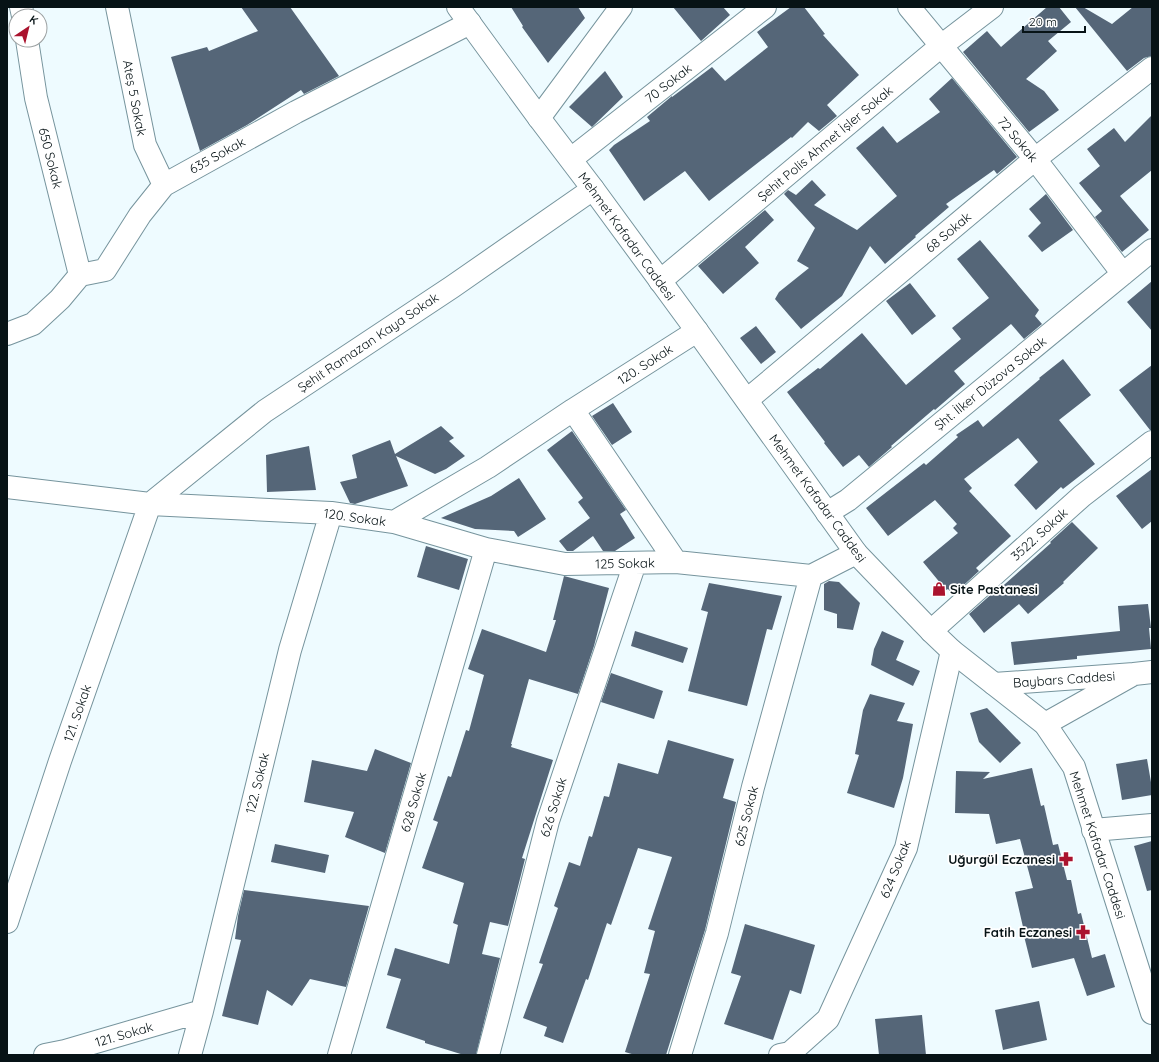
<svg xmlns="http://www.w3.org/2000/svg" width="1159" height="1062" viewBox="0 0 1159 1062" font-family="Quicksand,sans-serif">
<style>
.building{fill:#556678}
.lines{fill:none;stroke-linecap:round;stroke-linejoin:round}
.street-casing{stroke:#76949d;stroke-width:24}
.secondary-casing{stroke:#76949d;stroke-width:24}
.street{stroke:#fff;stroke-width:22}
.secondary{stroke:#fff;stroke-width:22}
.labels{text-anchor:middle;stroke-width:3.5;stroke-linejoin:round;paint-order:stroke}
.street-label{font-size:13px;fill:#071316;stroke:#fff}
.poi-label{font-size:13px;font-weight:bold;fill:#071316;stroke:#fff;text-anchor:end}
</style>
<rect width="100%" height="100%" fill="#eefbff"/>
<!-- building -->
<path class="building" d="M241 7H290L339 76 304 94 301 90 247 125 200 151 171 57 207 47 209 51 258 31Z
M511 7H578L585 18 548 63 522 27 523 26Z
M673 7H723L730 15 701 41Z
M791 7H804L825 34 823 35 859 75 827 105 837 116 819 131 808 122 792 138 791 137 709 201 685 171 644 201 609 150 614 145 650 121 647 117 672 96V97L712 67 725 81 768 47 757 32Z
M1047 7H1059L1071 22 1048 41 1057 51 1026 79 1044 91 1059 110 1029 132 963 52 987 31 1001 47Z
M1075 7H1083L1112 24 1133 7H1152V56L1144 58 1127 71Z
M605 71 623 97 592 127 569 107Z
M952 78 1017 157 997 174 994 170 946 204 949 207 915 236 916 237 885 264 870 246 842 296 801 329 775 299 779 292 809 268 797 261 815 228 784 194 788 190 796 195 812 180 826 195 814 205 857 230 897 196 856 148 883 126 897 143 940 112 929 99Z
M1152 115V170L1120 196 1149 230 1122 252 1095 217 1102 211 1079 183 1100 166 1087 149 1114 128 1125 142Z
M1046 194 1073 230 1042 252 1028 236 1041 223 1029 209Z
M765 210 774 220 745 247 759 263 723 294 698 266Z
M980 240 1039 310 1035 316 1042 324 1024 339 1011 324 954 371 965 384 935 410 934 409 891 446 892 447 869 467 859 455 843 467 824 443 825 442 787 392 818 368 820 369 862 333 906 385 961 339 952 328 989 298 957 259Z
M1152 281V331L1127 302Z
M910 283 936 316 912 335 886 301Z
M756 326 776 352 761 364 740 338Z
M1063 359 1091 395 1059 420 1095 464 1063 489 1061 487 1036 510 1014 485 1038 462 1018 438 964 479 972 488 969 491 1011 536 976 568 979 571 953 595 948 589 946 590 923 562 958 533 953 528 957 524 935 500 888 536 866 508 924 463 926 465 958 437 956 435 978 420 983 427 1040 379 1039 378Z
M1152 365V430H1150L1119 390Z
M613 403 632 432 612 445 592 416Z
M441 426 454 438 449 441 465 456 446 469 435 474 396 456 408 486 355 504 350 503 340 482 357 478 352 455 390 440 395 454Z
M572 431 626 510 620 514 635 538 615 551H603L593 536 573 551H567L559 541 590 518 578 502 583 498 547 450Z
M309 446 316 490 267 492 266 455Z
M1152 469V521L1142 529 1116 496Z
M519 478 546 519 518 537 514 531 475 529 441 518 491 496Z
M1072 522 1098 548 1063 582 1064 583 1028 614 1019 604 984 633 969 614 995 591 996 592 1051 543 1050 542Z
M426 546 468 559 459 590 417 577Z
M564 576 609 588 594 646 578 694 529 679 511 744H512L511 747 553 760 522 858 525 859 508 926 490 922 482 954 500 958 476 1055H464L425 1043V1041L386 1028 401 979 387 975 395 948 449 964 458 925 453 923 464 883 422 868 438 822 433 820 448 776 451 777 466 730 469 731 484 675 468 669 482 629 546 652 556 620H553Z
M829 581 839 582 860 603 853 630 837 628V614L824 610V584Z
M709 583 782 596 772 630 767 629 747 706 688 691 708 612 701 610Z
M1148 604 1151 628H1149L1151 649 1077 656V659L1014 665 1011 642 1120 631 1118 606Z
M635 631 688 648 683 663 631 646Z
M882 631 904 641 896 660 920 671 913 686 871 665 874 649Z
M611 673 663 691 654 719 601 702Z
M870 694 905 703 897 721 913 724 903 778 894 808 847 793 859 755 855 754 863 710Z
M987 708 1021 743 1000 763 979 742 970 713Z
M668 740 734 759 723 798 736 802 705 930 666 1055H635L625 1052 650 974 644 973 655 931 648 929 672 857 638 848 611 925 607 923 588 980 586 979 563 1043 544 1036 547 1027 523 1018 543 964 539 963 558 908 554 906 569 862 580 866 589 836 592 837 604 796 609 797 618 763 658 774Z
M375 749 411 763 385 853 345 837 354 812 304 802 312 760 367 771Z
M1147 759 1152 788V795L1122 800 1116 764Z
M1032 768 1041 806 1044 805 1053 845 1058 844 1067 880H1071L1078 914 1081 913 1092 958 1105 954 1115 987 1087 996 1074 958 1032 968 1022 928 1023 927 1015 892 1033 888 1020 839 996 844 989 814 955 813 956 771 990 772 983 779Z
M1152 841V890L1147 891 1134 846Z
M275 844 329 855 325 873 271 862Z
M244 890 369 906 346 987 310 979 292 1006 267 990 258 1025 222 1016 241 940 235 939 238 916Z
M745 924 815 945 801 994 790 990 773 1040 724 1024 741 976 731 973Z
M1039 1001 1047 1040 1003 1050 995 1010Z
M922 1015 926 1055H879L875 1019Z"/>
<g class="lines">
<defs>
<path id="street" d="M21 7 23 16
M117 7 145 145 164 185
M909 7 1035 159 1123 274
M27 40 36 98 80 275
M539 118 621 7
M571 159 765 7
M660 281 941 46 992 7
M7 334 33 324 60 299 80 275 105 270 140 215 164 185 296 112 470 23
M747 400 1035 159 1152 68
M573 410 676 562
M7 487 150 504 331 513 394 522 488 467 573 410 697 331
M827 513 848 500 1152 250
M394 522 486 549 565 564 676 562 811 576 856 553
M931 631 1082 496 1152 442
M994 684 1134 674
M1045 724 1134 674 1152 672
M1093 830 1152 825
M7 922 60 761 150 504 265 411 452 287 593 189
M45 1055 65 1051 202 1011
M190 1055 202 1011 290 650 331 513
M339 1055 486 549
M488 1055 498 1017 548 821 635 563
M680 1055 717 933 753 787 811 576
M780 1055 790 1053 828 1019 906 848 952 651"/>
<path id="secondary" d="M458 7 539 118 593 189 697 331 856 553 931 631 952 651 1045 724 1074 767 1152 1013"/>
</defs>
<!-- street casing -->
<use href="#street" class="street-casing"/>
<!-- secondary casing -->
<use href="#secondary" class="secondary-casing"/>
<!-- street -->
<use href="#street" class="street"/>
<!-- secondary -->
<use href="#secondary" class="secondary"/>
</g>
<!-- icons -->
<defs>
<symbol id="shop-bare" viewBox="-9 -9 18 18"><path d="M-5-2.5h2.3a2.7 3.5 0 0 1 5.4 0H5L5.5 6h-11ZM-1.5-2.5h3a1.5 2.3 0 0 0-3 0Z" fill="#aa132e" stroke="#fff" stroke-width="2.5" paint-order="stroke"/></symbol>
<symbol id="pharmacy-bare" viewBox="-9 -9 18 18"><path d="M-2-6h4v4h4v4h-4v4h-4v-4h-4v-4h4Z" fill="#aa132e" stroke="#fff" stroke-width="2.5" paint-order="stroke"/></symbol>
</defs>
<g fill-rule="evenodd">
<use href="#shop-bare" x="929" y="579" width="20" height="20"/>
<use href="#pharmacy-bare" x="1056" y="849" width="20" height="20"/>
<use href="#pharmacy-bare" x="1073" y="922" width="20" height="20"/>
</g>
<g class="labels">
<!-- street labels -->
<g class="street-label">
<text transform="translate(668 83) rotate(-38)" y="5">70 Sokak</text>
<text transform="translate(135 98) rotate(79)" y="5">Ateş 5 Sokak</text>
<text transform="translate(1018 139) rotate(50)" y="5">72 Sokak</text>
<text transform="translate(825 143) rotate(-40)" y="5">Şehit Polis Ahmet İşler Sokak</text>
<text transform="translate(217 155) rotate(-29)" y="5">635 Sokak</text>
<text transform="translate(51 158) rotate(76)" y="5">650 Sokak</text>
<text transform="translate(948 232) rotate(-40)" y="5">68 Sokak</text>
<text transform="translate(627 236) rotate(54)" y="5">Mehmet Kafadar Caddesi</text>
<text transform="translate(368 342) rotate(-34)" y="5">Şehit Ramazan Kaya Sokak</text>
<text transform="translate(645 364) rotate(-33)" y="5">120. Sokak</text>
<text transform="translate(990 383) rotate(-39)" y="5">Şht. İlker Düzova Sokak</text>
<text transform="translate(818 498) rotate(54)" y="5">Mehmet Kafadar Caddesi</text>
<text transform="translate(355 517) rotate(8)" y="5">120. Sokak</text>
<text transform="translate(1039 534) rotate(-42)" y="5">3522. Sokak</text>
<text transform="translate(625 563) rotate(-1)" y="5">125 Sokak</text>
<text transform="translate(1064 679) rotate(-4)" y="5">Baybars Caddesi</text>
<text transform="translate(77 713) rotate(-71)" y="5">121. Sokak</text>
<text transform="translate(257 783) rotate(-76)" y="5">122. Sokak</text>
<text transform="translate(413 802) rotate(-74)" y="5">628 Sokak</text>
<text transform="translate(553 807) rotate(-73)" y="5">626 Sokak</text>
<text transform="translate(746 816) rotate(-76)" y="5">625 Sokak</text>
<text transform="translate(1098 845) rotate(72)" y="5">Mehmet Kafadar Caddesi</text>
<text transform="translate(895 869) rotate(-68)" y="5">624 Sokak</text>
<text transform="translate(124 1034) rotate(-16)" y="5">121. Sokak</text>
</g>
<!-- poi labels -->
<g class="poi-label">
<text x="950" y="594" text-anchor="start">Site Pastanesi</text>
<text x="1055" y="864">Uğurgül Eczanesi</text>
<text x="1072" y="937">Fatih Eczanesi</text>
</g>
</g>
<!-- border -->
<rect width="1159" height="1062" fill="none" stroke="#071316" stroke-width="16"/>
<!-- north arrow -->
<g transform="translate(28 28) rotate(35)"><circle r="19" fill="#ffffff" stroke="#9ca1a2"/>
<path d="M0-3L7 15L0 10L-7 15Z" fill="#aa132e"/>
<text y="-6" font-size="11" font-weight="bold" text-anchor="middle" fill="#071316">K</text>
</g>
<!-- scale -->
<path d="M1023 26v6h62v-6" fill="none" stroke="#071316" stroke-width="2"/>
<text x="1029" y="26" font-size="12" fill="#071316" stroke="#ffffff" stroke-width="3" paint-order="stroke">20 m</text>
</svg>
